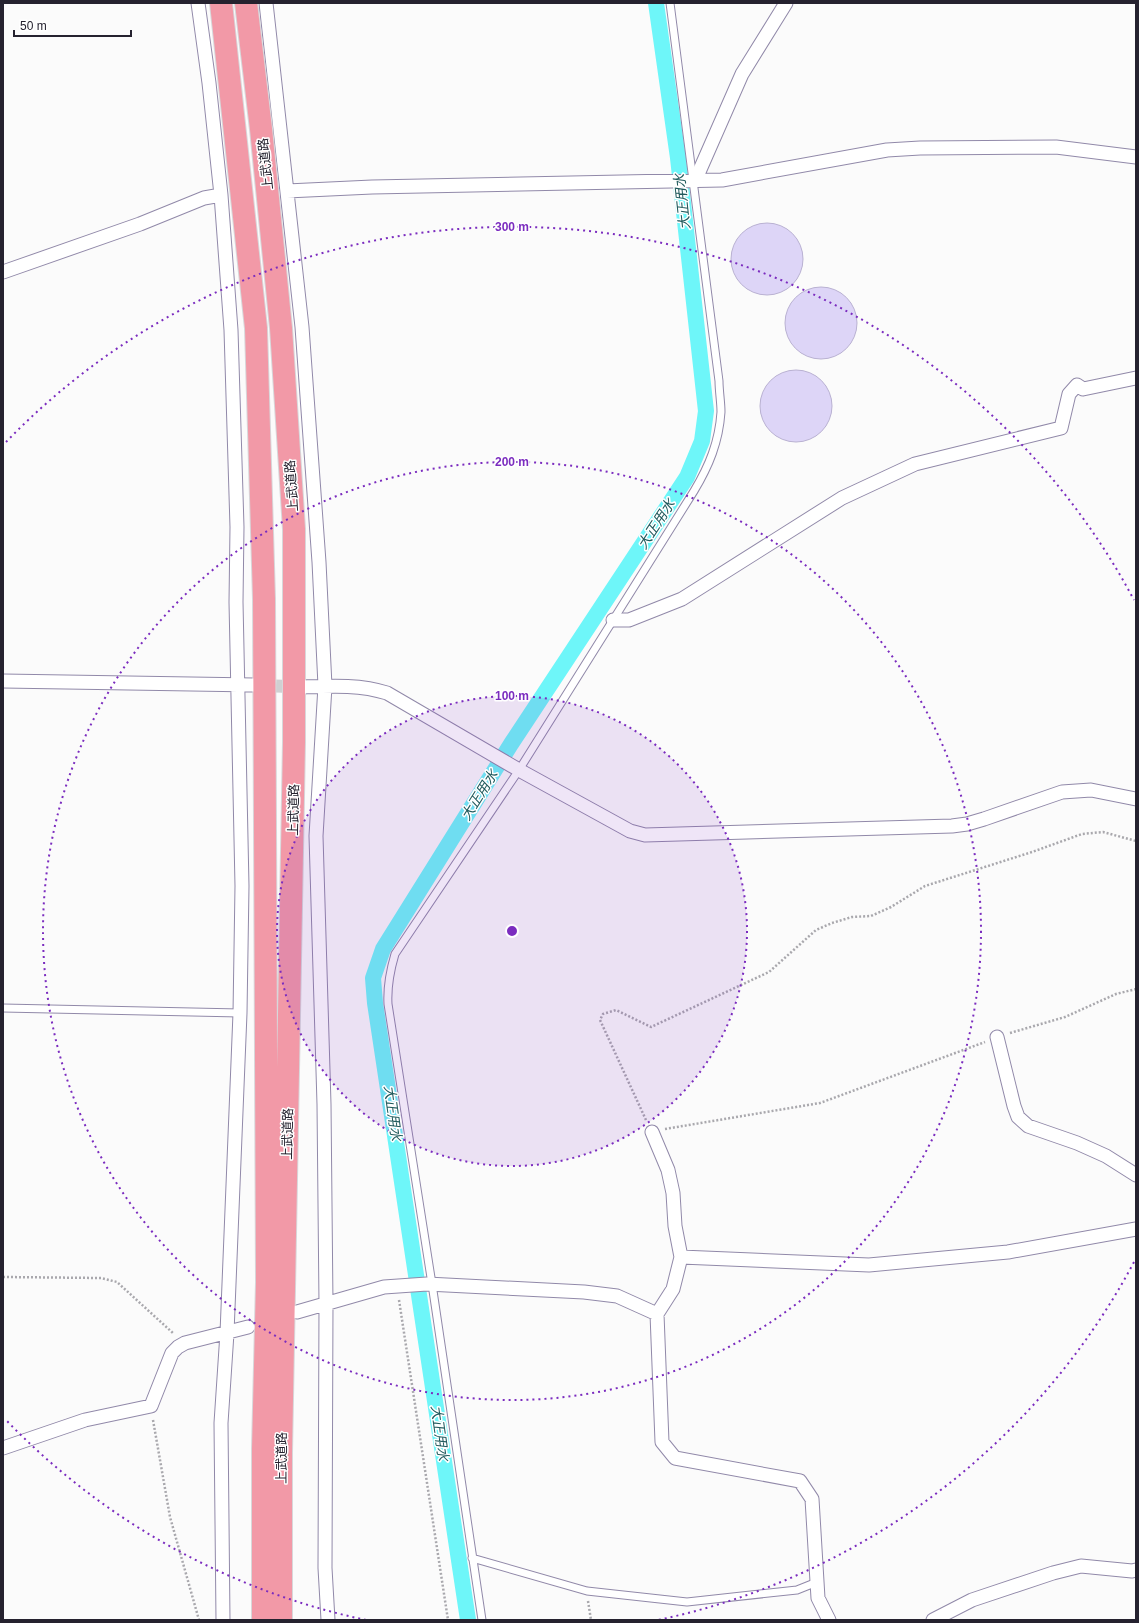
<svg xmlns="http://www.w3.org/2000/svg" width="1139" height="1623" viewBox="0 0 1139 1623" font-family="Helvetica,'Noto Sans JP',sans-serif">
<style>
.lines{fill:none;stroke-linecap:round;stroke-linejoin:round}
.canal{stroke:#6ef6f9;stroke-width:16}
.building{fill:#ddd5f7;stroke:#b9b1d2}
.street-tunnel{stroke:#d0d0d2;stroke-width:13;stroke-dasharray:13 6;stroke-linecap:butt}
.lane-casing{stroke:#9189a9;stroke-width:9}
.street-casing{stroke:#9189a9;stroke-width:15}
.highway-casing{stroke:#d8d7da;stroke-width:24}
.path{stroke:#a9a8ad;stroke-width:2.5;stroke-dasharray:2 2;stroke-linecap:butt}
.lane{stroke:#fff;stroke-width:7}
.street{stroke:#fff;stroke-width:13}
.highway{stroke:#f299a7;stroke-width:22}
.ring{fill:none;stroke:#7b2cbf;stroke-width:2;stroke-dasharray:2 4}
.labels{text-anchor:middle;stroke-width:3;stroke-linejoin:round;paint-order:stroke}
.street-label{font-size:13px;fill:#25222f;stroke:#fff}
.water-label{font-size:14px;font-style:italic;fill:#205a5c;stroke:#fff}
.centre{fill:#7b2cbf;stroke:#fff;stroke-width:2}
.ring-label{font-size:12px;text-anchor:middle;font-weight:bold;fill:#7b2cbf;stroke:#fff;stroke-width:3;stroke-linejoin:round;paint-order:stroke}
</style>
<rect width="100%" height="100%" fill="#fbfbfb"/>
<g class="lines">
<!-- canal -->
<path class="canal" d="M468 1620 375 1003 373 978 383 949 511 744 687 477 702 441 706 411 678 158 656 3"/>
</g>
<!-- building -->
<path class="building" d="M731 259a36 36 0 1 1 72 0a36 36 0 1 1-72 0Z
M785 323a36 36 0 1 1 72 0a36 36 0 1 1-72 0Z
M760 406a36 36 0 1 1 72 0a36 36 0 1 1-72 0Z"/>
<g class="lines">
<!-- street-tunnel -->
<path class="street-tunnel" d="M257 685 300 687"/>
<defs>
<path id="lane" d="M3 1008 240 1013
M472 1558 587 1591 687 1602 797 1590 817 1582
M482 1620 432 1284 388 1004C387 986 390 971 395 954L519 770 694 491C709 466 719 442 721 412 721 402 719 391 719 381L670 3"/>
<path id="street" d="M198 3 209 83 221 195 231 330 237 527 236 602 242 886 240 1013 227 1333 221 1423 223 1620
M266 3 302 327 319 562 325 686 316 836 324 1104 326 1304 325 1568 328 1620
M695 181 742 74 786 3
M287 191 372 187 722 180 887 150 920 148 1056 147 1136 157
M3 272 140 224 204 198 221 195
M613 620H629L682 599 842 498 915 464 1061 428 1069 394 1077 385 1083 389 1136 378
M3 681 254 685
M301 687C329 686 360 684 387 693L519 770 630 831 645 835 952 826 967 824 984 819 1062 792 1091 790 1136 799
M997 1037 1014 1106 1018 1117 1028 1126 1077 1143 1106 1156 1136 1175
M652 1132 668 1170 673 1193 675 1226 681 1257
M297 1312 384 1287 427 1284 584 1292 617 1296 657 1314
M3 1448 85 1420 151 1406 172 1353 178 1347 185 1343 248 1327
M829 1620 818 1598 812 1499 800 1481 675 1458 662 1442 657 1314 673 1289 681 1257 869 1265 1008 1252 1136 1229
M933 1620 972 1600 1053 1573 1081 1566 1132 1571 1136 1570"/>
<path id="highway" d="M221 3 256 328 264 599 267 1282 263 1449V1620
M246 3 261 129 281 328 294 529V742L281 1453V1620"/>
</defs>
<!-- lane casing -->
<use href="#lane" class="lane-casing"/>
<!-- street casing -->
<use href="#street" class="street-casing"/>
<!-- highway casing -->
<use href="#highway" class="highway-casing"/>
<!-- path -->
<path class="path" d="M1010 1033 1065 1017 1116 994 1136 989
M646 1120 600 1020 603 1014 616 1010 651 1027 769 972 816 930 832 923 852 917 871 916 891 907 925 886 1032 852 1082 834 1103 832 1136 841
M665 1129 820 1103 985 1042
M3 1277 101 1278 117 1282 174 1334
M399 1300 448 1620
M153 1420 170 1517 199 1620
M588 1601 591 1620"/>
<!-- lane -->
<use href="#lane" class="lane"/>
<!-- street -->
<use href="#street" class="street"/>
<!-- highway -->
<use href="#highway" class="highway"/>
</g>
<!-- distance rings -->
<circle cx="512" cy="931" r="235" fill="#7b2cbf" fill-opacity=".12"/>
<g class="ring">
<circle cx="512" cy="931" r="235"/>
<circle cx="512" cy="931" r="469"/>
<path d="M1134 1262A704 704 0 0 1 658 1620M366 1620A704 704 0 0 1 6 1420M6 442A704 704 0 0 1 1134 600"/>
</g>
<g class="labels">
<!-- street labels -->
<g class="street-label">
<text transform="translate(265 164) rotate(-96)" y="5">上武道路</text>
<text transform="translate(291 486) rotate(-94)" y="5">上武道路</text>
<text transform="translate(293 810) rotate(-89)" y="5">上武道路</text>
<text transform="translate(287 1134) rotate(-89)" y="5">上武道路</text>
<text transform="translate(281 1458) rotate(-90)" y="5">上武道路</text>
</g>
<!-- water labels -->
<g class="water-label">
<text transform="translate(682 202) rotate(-96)" y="5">大正用水</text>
<text transform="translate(656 524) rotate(-57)" y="5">大正用水</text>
<text transform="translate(479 795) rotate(-58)" y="5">大正用水</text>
<text transform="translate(393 1113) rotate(82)" y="5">大正用水</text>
<text transform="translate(440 1433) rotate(82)" y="5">大正用水</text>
</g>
</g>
<circle cx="512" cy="931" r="6" class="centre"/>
<g class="ring-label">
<text x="512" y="231">300 m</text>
<text x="512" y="466">200 m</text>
<text x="512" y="700">100 m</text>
</g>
<!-- border -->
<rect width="1139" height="1623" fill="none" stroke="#25222f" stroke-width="8"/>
<!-- scale -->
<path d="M14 30v6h117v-6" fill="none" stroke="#25222f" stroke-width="2"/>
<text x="20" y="30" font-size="12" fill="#25222f" stroke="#ffffff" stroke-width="3" paint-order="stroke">50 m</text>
</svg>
